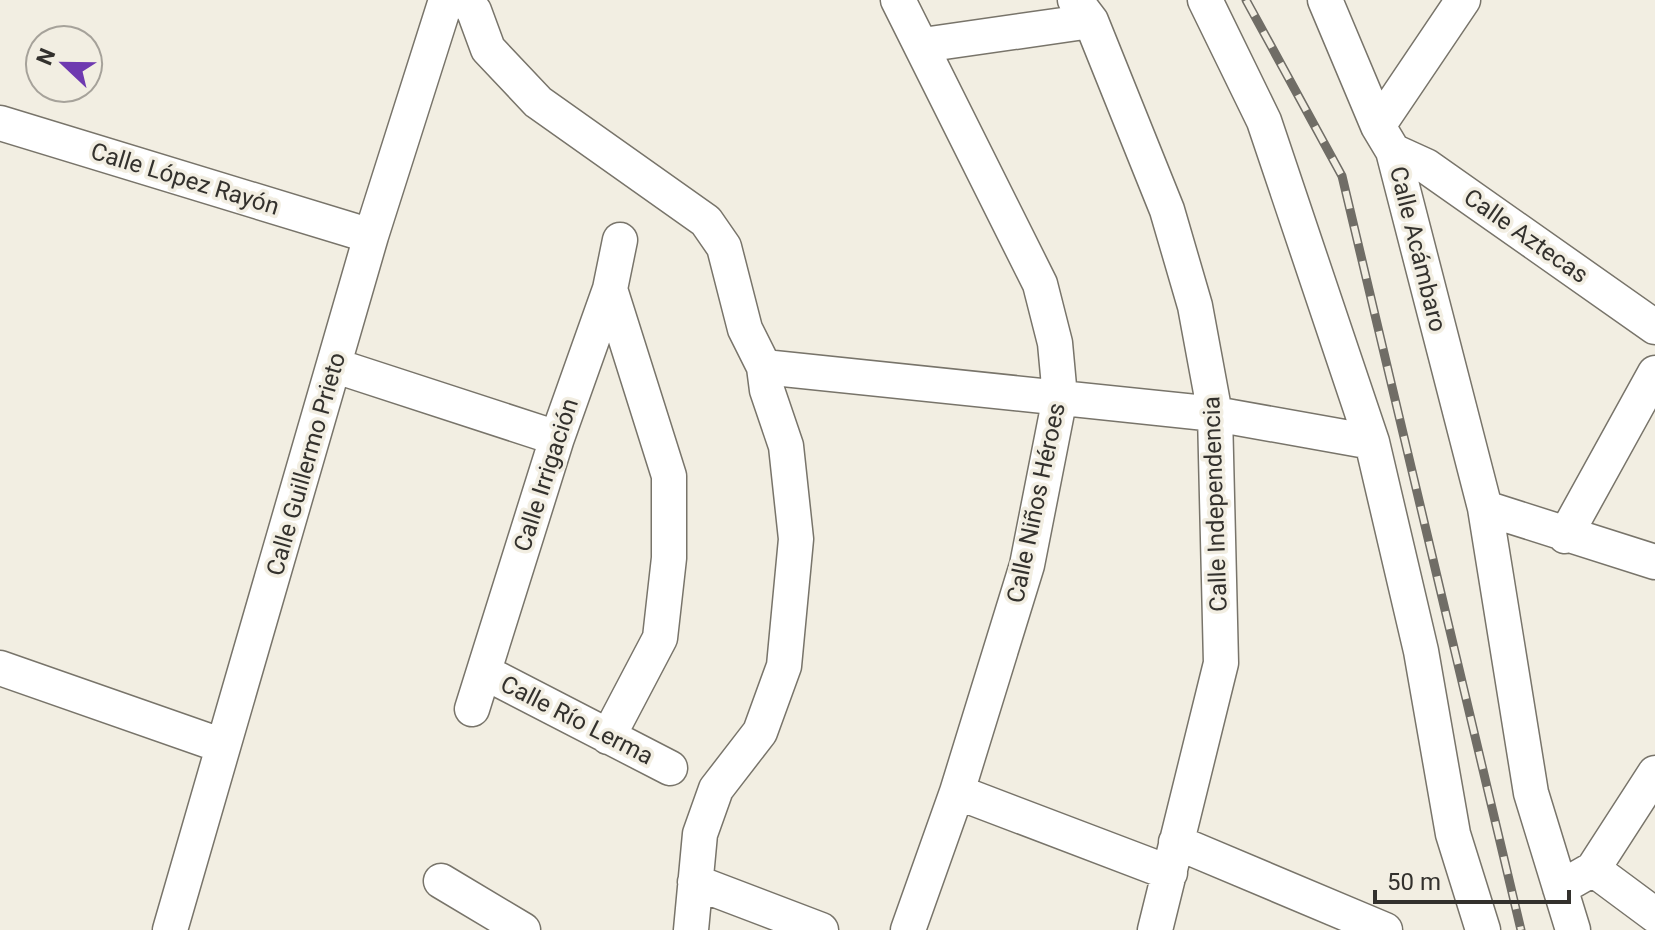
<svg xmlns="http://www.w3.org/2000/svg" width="1655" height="930" viewBox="0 0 1655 930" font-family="Roboto,sans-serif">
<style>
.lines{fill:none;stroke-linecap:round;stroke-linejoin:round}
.minor-casing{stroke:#78746a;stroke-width:37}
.minor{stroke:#fff;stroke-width:34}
.rail-casing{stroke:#706d66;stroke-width:9}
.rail{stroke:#f2eee2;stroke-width:6;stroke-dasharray:18;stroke-linecap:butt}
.labels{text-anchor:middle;stroke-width:7;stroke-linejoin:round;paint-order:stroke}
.street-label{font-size:24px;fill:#33312d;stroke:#f2eee2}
</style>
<rect width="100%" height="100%" fill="#f2eee2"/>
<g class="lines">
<defs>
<path id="minor" d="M465 0 474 11 488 49 538 102 706 221 724 247 745 329 764 367 767 390 786 446 796 539 784 666 760 732 716 789 700 834 691 930
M898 0 1040 284 1055 343 1060 397 1027 565 957 792 908 930
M1075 0 1091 21 1167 210 1195 306 1215 414 1221 663 1155 930
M1205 0 1264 121 1372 442 1421 651 1453 834 1483 930
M1325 0 1378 126 1393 151 1485 508 1531 793 1573 930
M923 45 1091 21
M0 123 371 236
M1378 126 1463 0
M1393 151 1426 166 1655 327
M336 366 557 438
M764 367 1215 414 1372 442
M1485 508 1655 562
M1565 536 1655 373
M0 668 223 746
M484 672 670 768
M472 709 557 438 610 289 620 240
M608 737 660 638 669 558V476L610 289
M957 792 1170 873
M1176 842 1385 930
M1593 869 1655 915
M441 881 523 930
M695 882 821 930
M1560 888 1593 869 1655 773
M170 930 371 236 446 0"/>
</defs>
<!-- minor casing -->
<use href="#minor" class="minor-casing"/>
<!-- minor -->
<use href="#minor" class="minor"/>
<defs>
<path id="rail" d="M1246 0 1342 176 1521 930"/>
</defs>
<!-- rail casing -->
<use href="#rail" class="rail-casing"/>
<!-- rail -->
<use href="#rail" class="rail"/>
</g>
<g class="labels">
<!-- street labels -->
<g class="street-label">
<text transform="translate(185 179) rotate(17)" y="8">Calle López Rayón</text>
<text transform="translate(1526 236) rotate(35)" y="8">Calle Aztecas</text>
<text transform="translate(1418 249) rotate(76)" y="8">Calle Acámbaro</text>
<text transform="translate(306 464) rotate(-74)" y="8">Calle Guillermo Prieto</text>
<text transform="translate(546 475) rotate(-72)" y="8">Calle Irrigación</text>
<text transform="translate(1036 503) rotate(-78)" y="8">Calle Niños Héroes</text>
<text transform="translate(1215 504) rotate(-92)" y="8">Calle Independencia</text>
<text transform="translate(577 720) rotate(27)" y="8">Calle Río Lerma</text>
</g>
</g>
<!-- north arrow -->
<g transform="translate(64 64) rotate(292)"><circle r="38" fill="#f2eee2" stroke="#a6a29a" stroke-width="2"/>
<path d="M0-6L14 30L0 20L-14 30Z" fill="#6e39b0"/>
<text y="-12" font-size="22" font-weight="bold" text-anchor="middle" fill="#33312d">N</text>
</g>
<!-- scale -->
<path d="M1375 890v12h194v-12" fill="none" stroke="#33312d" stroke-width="4"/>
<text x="1387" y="890" font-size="24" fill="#33312d" stroke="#f2eee2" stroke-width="6" paint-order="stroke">50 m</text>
</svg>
